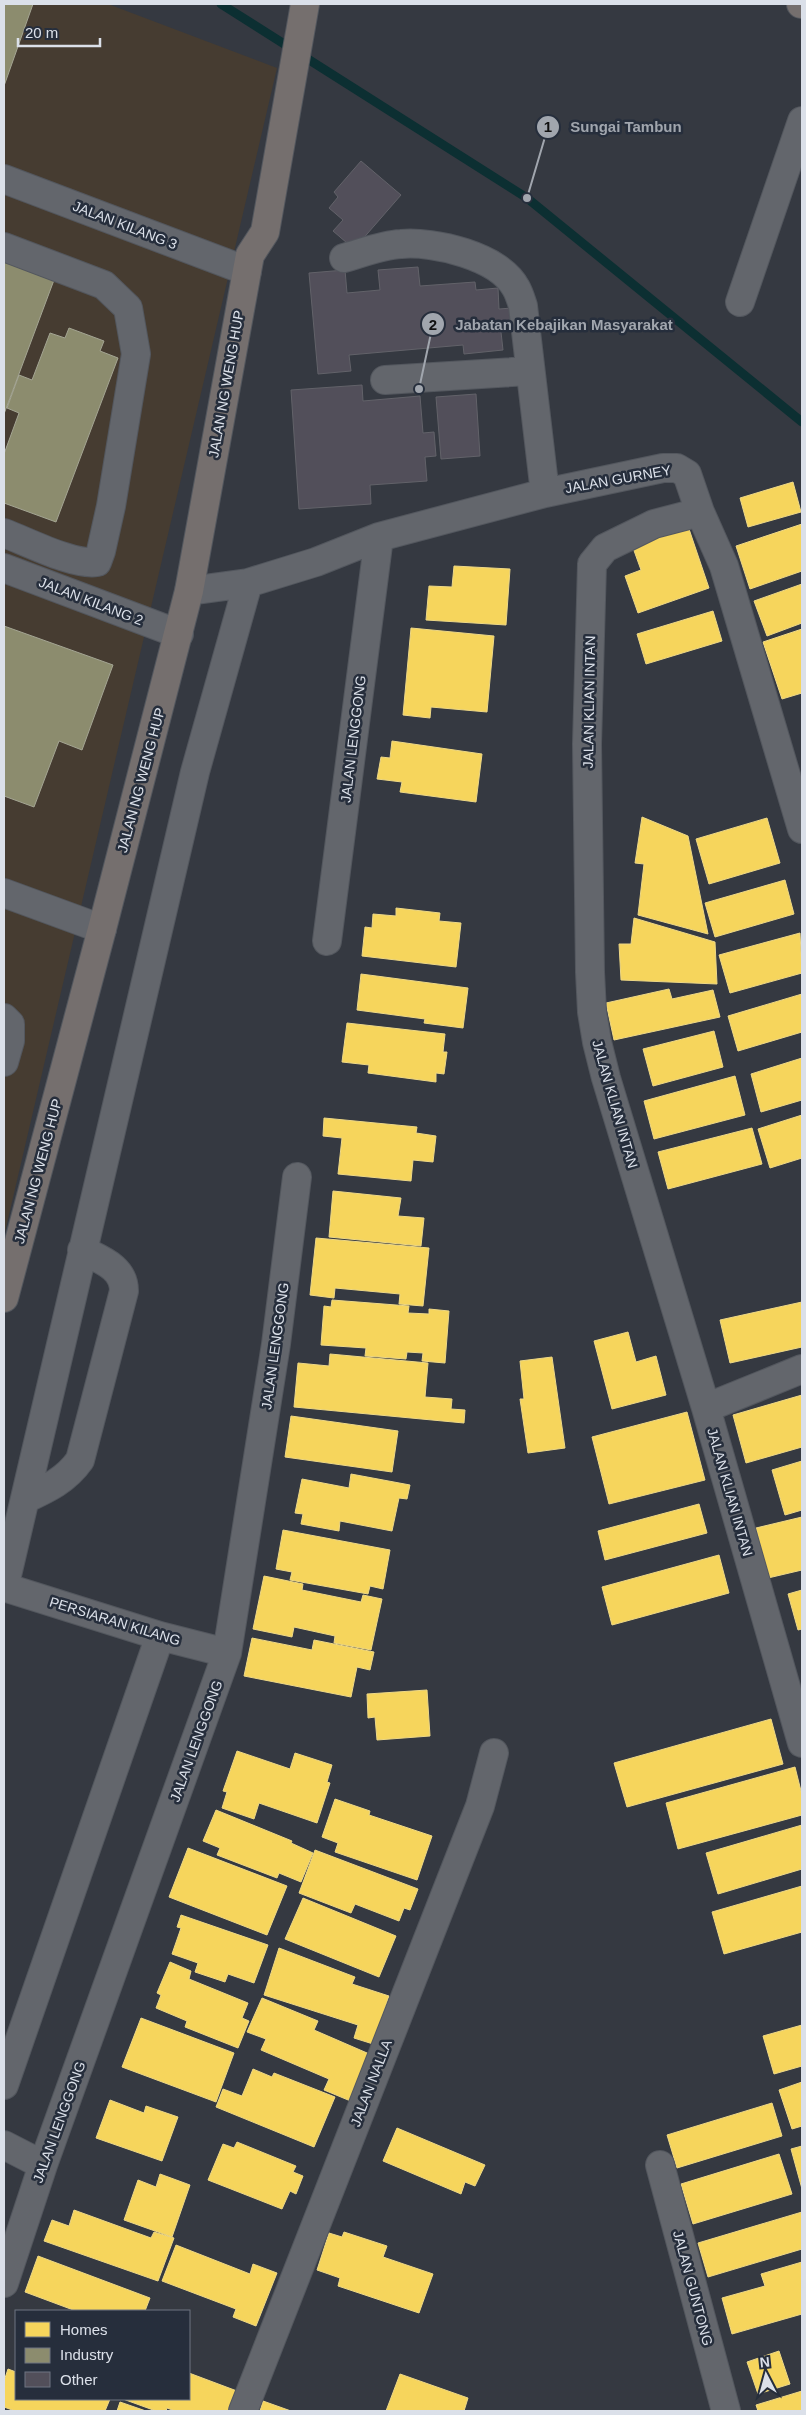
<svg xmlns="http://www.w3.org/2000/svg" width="806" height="2415" viewBox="0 0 806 2415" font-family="Helvetica,sans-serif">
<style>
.industrial{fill:#463c31}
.homes{fill:#f6d55c;stroke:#eed886}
.industry{fill:#8c8c6e;stroke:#a4a593}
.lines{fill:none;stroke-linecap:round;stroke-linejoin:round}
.stream{stroke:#0c2f32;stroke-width:9}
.building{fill:#524f5a;stroke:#626269}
.minor-casing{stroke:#53575e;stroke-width:30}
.major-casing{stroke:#53575e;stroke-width:30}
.minor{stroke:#63666c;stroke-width:28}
.major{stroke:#756f6e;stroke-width:28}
.labels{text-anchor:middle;stroke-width:5;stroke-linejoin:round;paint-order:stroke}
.street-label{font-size:14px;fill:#dbe0e9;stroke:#262e3c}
.leader{fill:none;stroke:#a1a6ae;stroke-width:2}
.callout-dot{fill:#a1a6ae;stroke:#262e3c;stroke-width:2}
.mark-label{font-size:15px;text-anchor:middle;font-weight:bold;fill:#111}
.callout-label{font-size:15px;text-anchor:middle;font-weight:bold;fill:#a1a6ae;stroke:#262e3c;stroke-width:5;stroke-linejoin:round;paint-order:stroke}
</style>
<rect width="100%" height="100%" fill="#353941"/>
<!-- industrial -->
<path class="industrial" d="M4 4H108L277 68 4 1236Z"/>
<!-- homes -->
<path class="homes" d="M793 482 801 512 748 527 740 498Z
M802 524V571L750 589 736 546Z
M688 526 709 588 638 613 625 576 641 570 632 545Z
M454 566 510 569 506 625 426 620 429 586 452 587Z
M802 584V623L767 636 754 601Z
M713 611 722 641 646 664 637 634Z
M411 628 494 636 487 712 431 707 430 718 403 715Z
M802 629V693L782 699 763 642Z
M392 741 482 754 476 802 400 792 402 782 377 779 381 757 390 758Z
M642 817 688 836 708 934 638 915 644 864 635 863Z
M767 818 780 863 709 884 696 839Z
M785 880 794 914 715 937 705 903Z
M396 908 440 913 439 921 461 923 456 967 362 956 365 927 372 928 373 914 396 916Z
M634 918 715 942 717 984 621 980 619 944H631Z
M800 933 802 973 730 993 719 955Z
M361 974 468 988 463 1028 424 1023 425 1019 357 1010Z
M669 989 672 999 713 990 720 1017 614 1040 606 1003Z
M802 994V1032L738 1051 728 1016Z
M347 1023 445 1034 443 1052H447L444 1074 436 1073V1082L368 1073 369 1065 342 1062Z
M714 1031 723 1067 653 1086 643 1049Z
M802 1058V1100L761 1112 751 1074Z
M735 1076 745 1115 654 1139 644 1101Z
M802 1115V1158L770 1168 758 1129Z
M324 1118 417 1127 416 1133 436 1136 433 1162 413 1160 411 1181 338 1174 342 1138 323 1136Z
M752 1128 762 1164 668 1189 658 1152Z
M333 1191 401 1198 398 1216 424 1218 421 1246 329 1237Z
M316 1238 429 1248 423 1306 399 1304 400 1294 335 1288 334 1298 310 1295Z
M332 1300 409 1306 408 1313 429 1314V1309L449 1311 445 1363 422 1361 423 1353 407 1352 406 1359 365 1356 366 1348 321 1345 324 1306 331 1307Z
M802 1302V1347L730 1363 720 1320Z
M628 1332 636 1362 656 1356 666 1395 612 1409 594 1341Z
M330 1354 428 1363 425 1397 452 1399 451 1409 465 1410 464 1423 294 1407 298 1363 329 1366Z
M552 1357 565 1448 528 1453 520 1399H524L520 1361Z
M802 1395V1447L746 1463 733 1415Z
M687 1412 705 1480 609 1504 592 1437Z
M291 1416 398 1431 392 1472 285 1457Z
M802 1461V1510L785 1515 772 1470Z
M351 1474 410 1485 407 1499 399 1498 392 1531 340 1521 339 1531 301 1524 303 1514 295 1513 302 1479 349 1488Z
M699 1504 707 1533 605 1560 598 1531Z
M802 1517V1570L768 1578 756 1528Z
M283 1530 390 1550 383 1589 370 1586 368 1594 290 1580 292 1572 276 1569Z
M719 1555 729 1593 612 1625 602 1587Z
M264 1576 303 1584 302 1590 361 1602 363 1595 382 1599 371 1650 334 1643 335 1636 294 1627 292 1637 253 1629Z
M802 1590V1629L798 1630 788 1594Z
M252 1638 312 1650 314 1640 374 1652 370 1670 357 1667 351 1697 244 1676Z
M427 1690 430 1736 377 1740 375 1717 368 1718 367 1694Z
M771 1719 783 1764 627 1807 614 1763Z
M237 1751 290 1769 295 1753 332 1765 327 1782 330 1783 317 1823 259 1803 254 1819 222 1808 227 1792 223 1791Z
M795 1767 802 1795V1815L678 1849 666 1803Z
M335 1799 370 1811 369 1815 432 1836 417 1880 335 1852 338 1843 322 1837Z
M216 1810 292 1841 291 1843 313 1853 301 1882 279 1873 277 1878 217 1855 220 1848 203 1841Z
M802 1825V1869L718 1894 706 1853Z
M188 1848 287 1886 267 1935 169 1897Z
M315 1850 418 1889 410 1910 404 1908 399 1921 355 1904 351 1913 299 1893Z
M802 1886V1932L724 1954 712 1912Z
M303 1898 396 1936 379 1977 285 1939Z
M181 1915 268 1945 254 1983 228 1974 225 1982 195 1972 198 1963 172 1954 181 1928 177 1927Z
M279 1948 355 1977 352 1984 389 1996 373 2044 354 2038 358 2025 264 1995Z
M170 1962 191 1971 189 1979 248 2003 242 2018 249 2021 238 2048 185 2027 187 2021 156 2008 161 1995 157 1993Z
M262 1998 318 2021 314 2030 374 2056 353 2102 324 2090 329 2079 261 2050 266 2039 247 2032Z
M141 2018 234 2053 216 2102 122 2067Z
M802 2025V2066L774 2074 763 2036Z
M253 2069 272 2077 274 2073 335 2097 314 2147 216 2107 223 2089 242 2096Z
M802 2082V2126L792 2129 779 2090Z
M110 2100 144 2113 146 2106 178 2117 162 2161 96 2138Z
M772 2103 782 2136 677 2168 667 2135Z
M397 2128 485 2165 475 2186 465 2182 461 2194 383 2161Z
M237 2142 296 2166 293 2172 303 2176 296 2194 290 2191 282 2209 208 2180 223 2144 234 2148Z
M802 2146V2189L791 2149Z
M779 2154 792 2194 693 2224 681 2184Z
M160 2174 190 2185 172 2237 124 2220 138 2180 156 2187Z
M74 2210 151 2238 154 2232 174 2238 158 2281 44 2241 52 2220 69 2226Z
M802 2212V2249L708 2277 698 2243Z
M344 2232 387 2246 383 2257 433 2274 419 2313 338 2286 340 2278 317 2270 329 2233 342 2237Z
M176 2245 250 2274 253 2264 277 2273 256 2326 233 2317 236 2309 162 2281Z
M38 2256 150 2298 145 2311H76L25 2292Z
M802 2262V2314L732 2334 722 2298 765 2286 761 2274Z
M779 2351 790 2384 758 2394 747 2362Z
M8 2369 16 2372V2399H110L105 2411H15L4 2407V2381Z
M189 2373 237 2391 230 2411H175L167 2408 166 2411H156L123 2399H189Z
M400 2374 468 2398 464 2411H386Z
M802 2391V2411H758L756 2405Z
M263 2401 291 2411H260Z
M120 2402 146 2411H117Z"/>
<!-- industry -->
<path class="industry" d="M4 4H33L4 86Z
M4 261 54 280 4 414Z
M69 328 104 341 100 351 118 358 56 522 4 503V454L19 413 7 408 19 375 32 380 50 333 65 338Z
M4 626 113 665 82 750 59 741 34 807 4 796Z"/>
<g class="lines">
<!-- stream -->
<path class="stream" d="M221 4 527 198 802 422"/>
</g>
<!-- building -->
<path class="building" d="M361 161 401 195 354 249 333 231 343 220 329 208 338 197 334 192Z
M418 267 420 286 475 282 476 290 498 288 499 309 512 308 514 331 501 332 503 350 464 354 463 345 349 355 351 371 318 374 309 273 345 270 347 293 380 290 378 270Z
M362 385 363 401 420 396 423 433 434 432 436 456 425 457 427 481 370 485 371 504 299 509 291 390Z
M476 394 480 456 441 459 436 397Z"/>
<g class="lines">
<defs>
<path id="minor" d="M4 179 247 271
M4 247 104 285 128 308 136 354 111 506 101 551 97 562C74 566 26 541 4 533
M344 258C362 253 382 245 401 244 434 241 499 256 516 288 519 293 521 300 523 306L545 493
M740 302 802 121
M385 380 529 371
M700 512 654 524 605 548 592 564 587 744 590 972 592 1012 597 1042 606 1078 706 1408 802 1743
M4 568 179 634
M189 591 248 583 316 562 379 537 545 493 663 468H677L687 474 700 512 724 566 802 829
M4 893 102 929
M327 941 379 537
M4 1018 10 1024V1041L4 1062
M706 1408 802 1369
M25 1499C47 1489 66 1480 80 1460L124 1291C124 1267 101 1260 82 1250
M4 1587 160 1636 227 1653
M4 1588 195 772 248 583
M4 2085 160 1636
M4 2145 43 2165
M660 2165 726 2411
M4 2283 43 2165 227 1653 276 1344 297 1177
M243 2411 480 1806 494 1753"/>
<path id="major" d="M801 4H802
M4 1298 102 929 189 591 247 271 250 255 265 232 305 4"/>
</defs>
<!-- minor casing -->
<use href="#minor" class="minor-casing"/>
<!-- major casing -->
<use href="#major" class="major-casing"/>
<!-- minor -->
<use href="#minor" class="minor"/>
<!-- major -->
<use href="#major" class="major"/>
</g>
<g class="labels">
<!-- street labels -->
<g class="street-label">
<text transform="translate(125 225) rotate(21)" y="5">JALAN KILANG 3</text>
<text transform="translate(226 384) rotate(-80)" y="5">JALAN NG WENG HUP</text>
<text transform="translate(618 479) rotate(-10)" y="5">JALAN GURNEY</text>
<text transform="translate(91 601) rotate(21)" y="5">JALAN KILANG 2</text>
<text transform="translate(589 702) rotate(-89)" y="5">JALAN KLIAN INTAN</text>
<text transform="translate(353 739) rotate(-83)" y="5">JALAN LENGGONG</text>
<text transform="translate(141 780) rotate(-75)" y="5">JALAN NG WENG HUP</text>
<text transform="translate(615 1104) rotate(74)" y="5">JALAN KLIAN INTAN</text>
<text transform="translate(38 1171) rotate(-75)" y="5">JALAN NG WENG HUP</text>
<text transform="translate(275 1346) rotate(-82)" y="5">JALAN LENGGONG</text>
<text transform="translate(730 1492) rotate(74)" y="5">JALAN KLIAN INTAN</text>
<text transform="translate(115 1621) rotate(17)" y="5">PERSIARAN KILANG</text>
<text transform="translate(196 1741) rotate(-70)" y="5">JALAN LENGGONG</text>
<text transform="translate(371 2083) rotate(-69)" y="5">JALAN NALLA</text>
<text transform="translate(59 2122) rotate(-70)" y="5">JALAN LENGGONG</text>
<text transform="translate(693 2288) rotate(75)" y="5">JALAN GUNTONG</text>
</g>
</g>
<!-- callouts -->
<path class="leader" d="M527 198L548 127M419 389L433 324"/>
<g class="callout-dot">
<circle cx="527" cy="198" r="5"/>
<circle cx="419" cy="389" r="5"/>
<circle cx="548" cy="127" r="12"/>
<circle cx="433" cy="324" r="12"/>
</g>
<g class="mark-label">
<text x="548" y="132">1</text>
<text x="433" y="330">2</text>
</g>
<g class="callout-label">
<text x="626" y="132">Sungai Tambun</text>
<text x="564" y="330">Jabatan Kebajikan Masyarakat</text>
</g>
<!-- border -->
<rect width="806" height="2415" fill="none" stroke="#dbe0e9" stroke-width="10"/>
<!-- legend -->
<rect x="15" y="2310" width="175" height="90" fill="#262e3c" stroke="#6e7581"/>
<rect x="25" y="2322" width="25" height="15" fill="#f6d55c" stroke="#6e7581"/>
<text x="60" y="2335" font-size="15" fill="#dbe0e9">Homes</text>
<rect x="25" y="2348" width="25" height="15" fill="#8c8c6e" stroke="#6e7581"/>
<text x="60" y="2360" font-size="15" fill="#dbe0e9">Industry</text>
<rect x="25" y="2372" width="25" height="15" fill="#524f5a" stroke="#6e7581"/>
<text x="60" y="2385" font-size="15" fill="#dbe0e9">Other</text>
<!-- north arrow -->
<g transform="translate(766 2375) rotate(354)" stroke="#262e3c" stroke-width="4" paint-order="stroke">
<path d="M0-4L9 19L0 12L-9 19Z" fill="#dbe0e9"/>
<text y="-8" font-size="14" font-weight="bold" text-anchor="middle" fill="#dbe0e9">N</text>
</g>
<!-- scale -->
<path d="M18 38v8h82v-8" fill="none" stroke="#dbe0e9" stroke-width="2.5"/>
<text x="25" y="38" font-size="15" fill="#dbe0e9" stroke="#262e3c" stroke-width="4" paint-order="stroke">20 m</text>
</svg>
